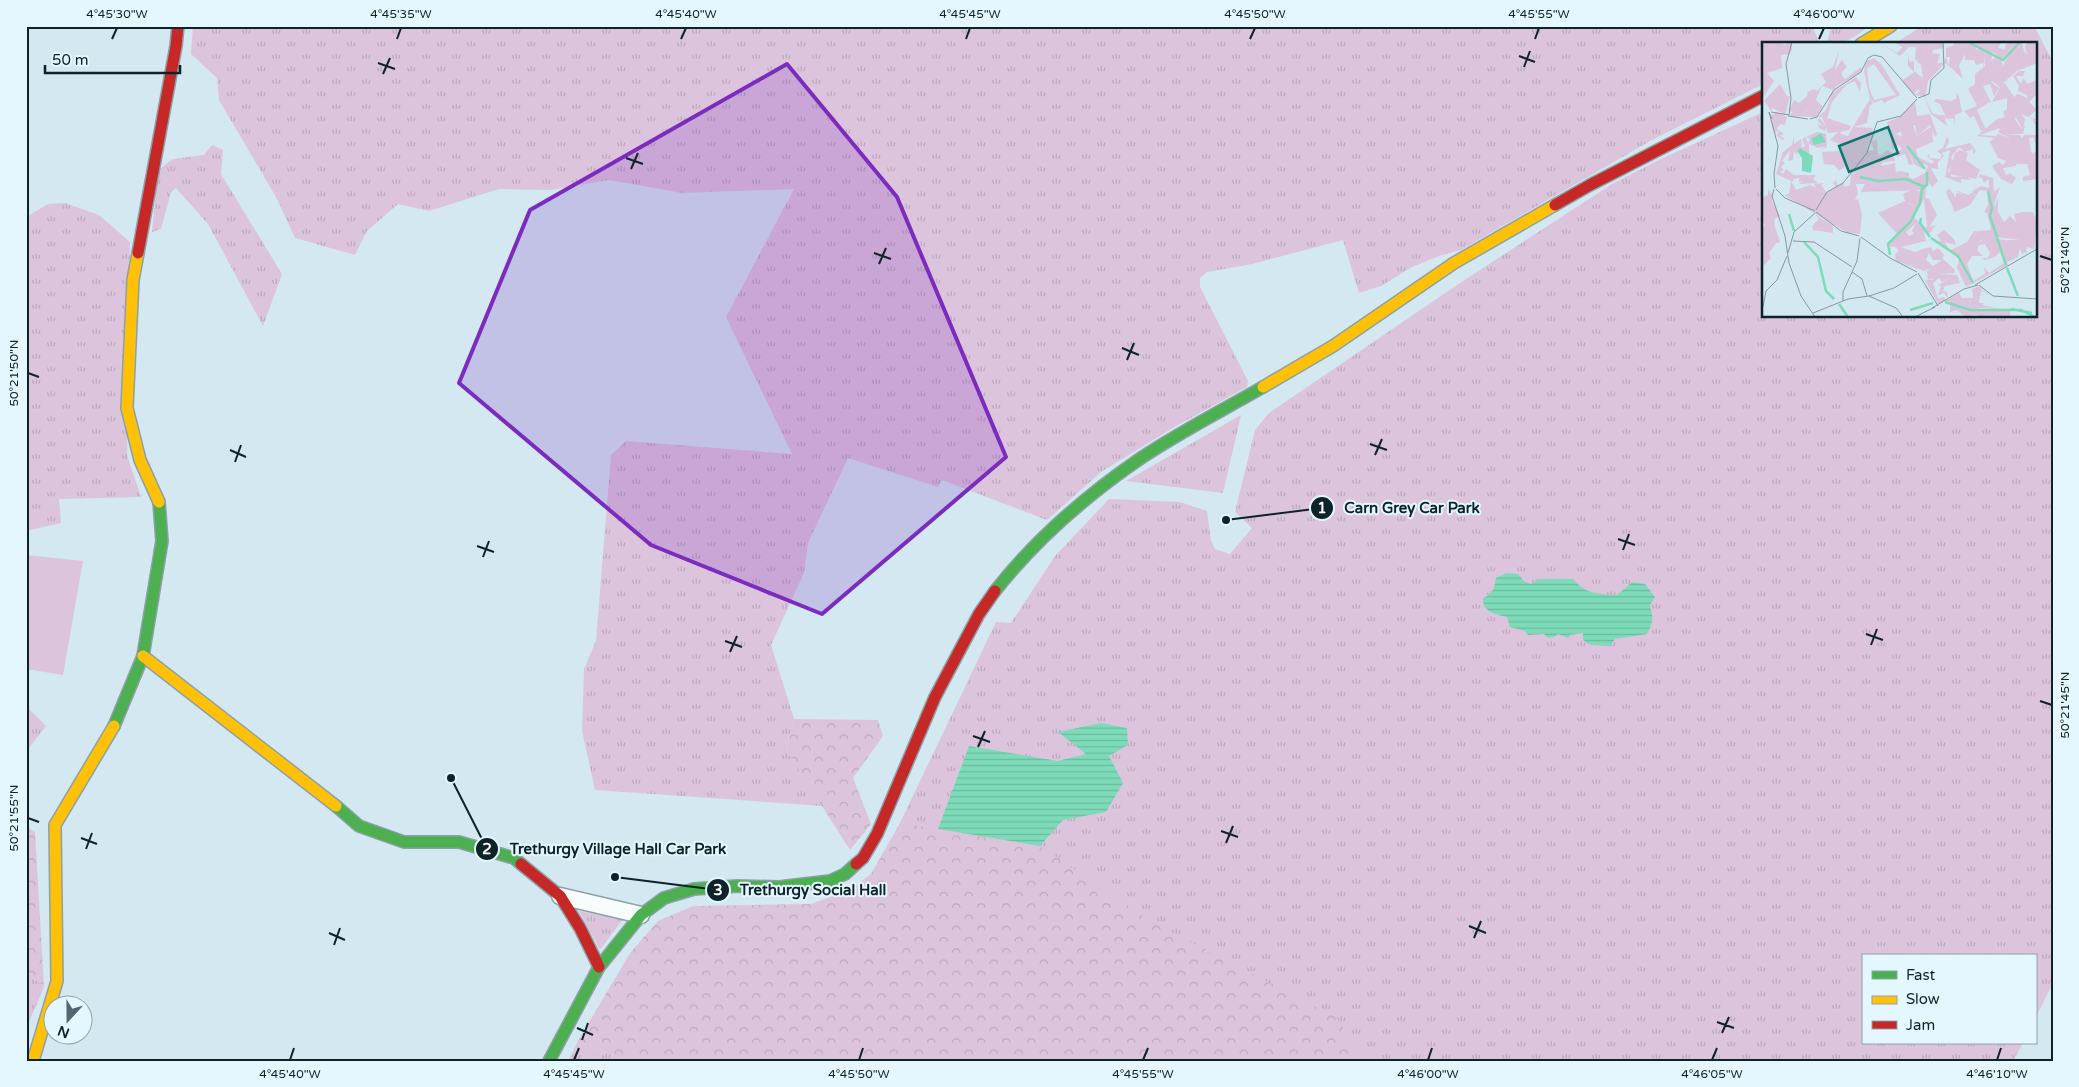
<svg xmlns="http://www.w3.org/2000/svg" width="2079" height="1087" viewBox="0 0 2079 1087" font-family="'Varela Round',sans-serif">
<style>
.grass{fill:url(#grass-tufts)}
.forest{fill:url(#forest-crowns)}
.pitch{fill:#dcc5dc}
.water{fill:url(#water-rules)}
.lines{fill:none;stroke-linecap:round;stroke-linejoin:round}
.street-casing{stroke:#8da0a7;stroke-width:19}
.fast-casing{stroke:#8da0a7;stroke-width:14}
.slow-casing{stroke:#8da0a7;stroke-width:14}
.jam-casing{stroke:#8da0a7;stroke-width:14}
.street{stroke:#f8fcfd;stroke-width:16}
.fast{stroke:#4caf50;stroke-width:11}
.slow{stroke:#ffc107;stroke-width:11}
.jam{stroke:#c62828;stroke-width:11}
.marked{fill:#7b2cbf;fill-opacity:0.2;stroke:#7b2cbf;stroke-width:4;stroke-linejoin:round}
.ticks{fill:none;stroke:#0e2229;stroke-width:2}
.inset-river{fill:none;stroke:#7edbb9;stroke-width:2.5}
.inset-road{fill:none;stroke:#8499a0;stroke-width:1}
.view{fill:#0f766e;fill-opacity:0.15;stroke:#0f766e;stroke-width:2.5}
.inset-edge{fill:none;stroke:#0e2229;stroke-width:2.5}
.leader{fill:none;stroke:#0e2229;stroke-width:2}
.callout-dot{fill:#0e2229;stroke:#e4f7ff;stroke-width:2}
.mark-label{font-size:15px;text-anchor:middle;font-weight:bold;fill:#fff}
.callout-label{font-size:15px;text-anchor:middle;font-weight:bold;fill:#0e2229;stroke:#e4f7ff;stroke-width:4;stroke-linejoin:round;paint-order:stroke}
.neatline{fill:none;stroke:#0e2229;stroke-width:2}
.ticks-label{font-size:12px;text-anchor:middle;fill:#0e2229}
</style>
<defs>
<pattern id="grass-tufts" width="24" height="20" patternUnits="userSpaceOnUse" patternTransform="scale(1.25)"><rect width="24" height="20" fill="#dcc5dc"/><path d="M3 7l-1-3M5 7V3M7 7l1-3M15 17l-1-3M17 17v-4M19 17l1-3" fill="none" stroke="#bca9bd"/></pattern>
<pattern id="forest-crowns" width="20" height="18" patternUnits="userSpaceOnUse" patternTransform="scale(1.25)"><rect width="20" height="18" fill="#dcc5dc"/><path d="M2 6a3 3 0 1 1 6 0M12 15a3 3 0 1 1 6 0" fill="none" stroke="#bca9bd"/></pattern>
<pattern id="water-rules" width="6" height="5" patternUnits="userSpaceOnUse" patternTransform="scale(1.25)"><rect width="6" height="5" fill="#7edbb9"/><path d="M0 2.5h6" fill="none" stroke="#6cbc9f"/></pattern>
</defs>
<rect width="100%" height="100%" fill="#d3e8f0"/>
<!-- grass -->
<path class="grass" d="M193 26H1815L1814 30 1820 44H1763V84L1652 140 1461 250 1439 256 1412 267 1381 286 1359 293 1343 240 1252 264 1207 272 1200 278V287L1248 381 1247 387 1176 426 1101 472 1047 520 942 480 938 487 848 458 808 543 804 573 771 645 794 719 786 750 823 806 595 790 582 731 584 669 596 641 611 455 626 441 792 454 726 317 794 189 682 193 609 180 551 190 499 189 429 211 398 204 367 231 355 255 295 238 276 197 219 100 217 78 191 54Z
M1831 26H1869C1853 38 1846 44 1827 44Z
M1922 26H2034L2053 62V983L2035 1019V956H1863V1043H2023L2013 1061H884L908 825 900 823 996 622 1011 623 1055 556 1109 499 1180 502 1207 511 1211 541 1215 549 1230 554 1252 528 1235 512 1255 430 1269 413 1463 281 1612 184 1659 160 1763 112V316H2035V44H1894Z
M212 145 223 150 221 174 282 274 263 326 208 224 176 188 171 192 161 229 152 232 158 170 173 159 204 155Z
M65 203 99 215 130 242 127 455 141 497 59 499 61 523 26 531V217L48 204Z
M1241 415 1223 493 1126 481Z
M26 706 46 726 26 752Z
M579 911 623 919 600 950Z
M26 972 44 987 26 1029Z
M578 1041 627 1061H568Z"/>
<!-- forest -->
<path class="forest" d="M794 719 878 720 883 736 853 778 871 824 850 850 786 750Z
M900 823 1040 846 1149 920 1337 1018 1363 1061H627L578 1041 630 953 658 921 693 906 811 904 850 890 871 874Z
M26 826 35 832 44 987 26 972Z"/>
<!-- pitch -->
<path class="pitch" d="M26 555 83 561 63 675 26 669Z"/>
<!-- water -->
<path class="water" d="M1506 573 1518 574 1525 582 1531 584 1539 579H1573C1586 594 1597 594 1617 595L1632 582 1645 584 1655 597 1650 605C1653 618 1654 622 1647 634L1615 639 1610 646 1591 645 1583 640V633L1570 635 1568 638 1558 634 1554 637 1548 638 1544 634 1528 635 1525 631 1510 627 1507 617C1495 614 1482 612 1483 598 1493 594 1494 589 1496 578Z
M1101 723 1127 728 1128 745 1109 756 1123 783 1106 812 1063 820 1040 846 938 829 969 746 1058 761 1086 754 1058 732Z"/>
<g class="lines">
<defs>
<path id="street" d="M560 896 641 915"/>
<path id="fast" d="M995 591C1036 539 1087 495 1141 458 1180 432 1223 410 1263 387
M114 726 143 656 162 541 159 502
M336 806 359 826 404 842H459L514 858 521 864
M549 1061 599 967 641 915 664 898 694 889 737 886 779 887 830 881 845 874 856 864"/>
<path id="slow" d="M1861 44 1891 26
M138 253 133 280 127 408 140 460 159 502
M1263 387 1333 346 1454 263 1555 205
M143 656 336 806
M33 1061 57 981 55 825 114 726"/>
<path id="jam" d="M1555 205 1590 185 1763 96
M138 253 176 46 178 26
M521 864 560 896 580 928 599 967
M856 864 863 858 877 834 935 697 979 614 995 591"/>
</defs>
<!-- street casing -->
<use href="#street" class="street-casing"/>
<!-- fast casing -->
<use href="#fast" class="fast-casing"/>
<!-- slow casing -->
<use href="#slow" class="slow-casing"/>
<!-- jam casing -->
<use href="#jam" class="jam-casing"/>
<!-- street -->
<use href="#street" class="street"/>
<!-- fast -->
<use href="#fast" class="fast"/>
<!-- slow -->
<use href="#slow" class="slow"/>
<!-- jam -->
<use href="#jam" class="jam"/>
</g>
<!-- marked area -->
<path class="marked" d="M787 64 897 197 1006 457 822 614 651 545 459 383 530 210Z"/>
<!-- ticks -->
<path class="ticks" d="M112 39 117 28M397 39 401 28M681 39 686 28M966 39 970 28M1250 39 1255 28M1535 39 1539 28M1819 39 1824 28M1519 56 1535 62M378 63 395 69M1524 67 1530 51M383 74 390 58M626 158 643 164M631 169 638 153M874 253 891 259M2040 256 2052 260M879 264 886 248M1122 348 1139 355M1127 360 1134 343M28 373 39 377M1370 444 1387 450M230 450 246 457M1375 455 1382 439M235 462 241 445M1618 539 1635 545M477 546 494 552M1623 550 1629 534M483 557 489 541M1866 634 1883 640M725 641 742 647M1871 645 1877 629M730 652 737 636M2040 701 2052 705M973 736 990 742M978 747 985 731M28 818 39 822M1221 831 1238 837M81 838 97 844M1226 843 1233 826M86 849 92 833M1469 926 1486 933M329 933 345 940M1474 938 1481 921M334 945 340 928M1717 1022 1734 1028M577 1028 593 1035M1722 1033 1729 1017M582 1040 588 1023M290 1060 294 1048M574 1060 579 1048M859 1060 863 1048M1143 1060 1148 1048M1428 1060 1432 1048M1712 1060 1717 1048M1997 1060 2001 1048"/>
<!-- overview -->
<g transform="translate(1762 42)">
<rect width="275" height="275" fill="#d3e8f0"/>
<path d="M0 0H20L23 4 24 0H30V8L28 12 19 13 20 26 5 31 12 39 0 57ZM159 0H180L182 6 171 8 170 13 162 11ZM191 0H201L222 11V27L221 21 214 23 212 18H203V12L197 24 201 37 187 24 188 15H184V6L192 3ZM208 0H240L236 5 242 8 245 0H252L250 8 239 17 241 24H244L262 9 265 13 262 0 263 4 266 0H275V21L255 29 240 42 243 41 252 55 256 52 265 56V42L275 38V52L267 60 275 68 266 75 275 77 272 79 275 81V84L271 80V77L259 72 263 77 261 89 254 75 242 82 238 80 237 77 243 75 241 70 245 67V56L230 60 238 45 228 38 231 28 241 24 234 25 229 19 235 14 231 10 224 11ZM80 18 85 25 79 31 83 38 75 44 73 28ZM18 42 25 54H28L23 73 11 66 9 69 2 59ZM52 47 51 64 39 72 27 69 32 58 37 61 46 53 45 50ZM196 49 200 70 193 73V85L192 76 185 77 178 62 172 59 174 57 189 59 195 56 193 50 196 54ZM224 54 226 61 215 68 224 88 219 89 212 74 208 76 202 69 215 64 213 60 218 61ZM153 59 155 74 168 72 175 92 173 95 168 83 155 94 153 83 138 85 141 88 134 92 147 110 151 122 147 123 143 112 135 115 134 112 140 107 137 103 131 107 125 80 136 76ZM15 70 25 75 23 83 18 82 15 87 22 92 18 94 21 95 22 99 15 94 17 89 13 90 14 94 11 87 9 74ZM58 76 63 84 65 76 89 84 87 88 78 90 79 92 107 100 106 109 112 108 109 100 115 98 116 114 126 108 131 112 133 119 121 120 119 124 133 121 134 132 115 136 91 130 96 151 93 158 96 157 100 173 98 192 86 191 22 153 27 152 29 139 34 148 48 143 54 146 52 142 62 141 59 143 65 151 74 145 71 141 74 138 76 144 82 140V145L88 143 89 131 82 125 77 129 72 123 62 122 60 110 78 109 79 103 68 98 76 90 66 91 64 85 63 89 57 86 56 82 62 85 55 78 58 77H54ZM55 90 64 92 65 105 58 108 64 104 56 106 47 102V112L40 107 35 110 36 113 32 110 31 118 26 119 28 108 20 119 23 121 19 125 22 128 18 130 21 132 24 127 32 133H54L51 137 56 141 37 142 40 139 37 140V136L31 137 32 140 14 132 21 110 30 103 32 95V102L39 97 40 106 43 104 40 97 44 95 46 102 48 97 44 95ZM236 92 247 96 246 102 255 116 254 124 241 126 244 133 248 131 254 136 250 142 239 137 230 124 237 120 241 123 244 119 236 116 228 100ZM275 111V137L261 139V135L268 133 265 121 271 122ZM6 147 10 153 15 152 11 153 10 159 18 174 13 176 12 182 18 200 14 201 7 211 9 216 1 224 0 186 3 183 0 179V156L6 153ZM151 147 159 150 155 160 146 161 151 164 152 179 144 190 147 194 152 192 150 189 154 180 161 186 164 199 139 205 153 210 164 206 169 205 171 209 176 206 182 213 180 218H171L167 211 164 218 172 225 162 229 134 219 133 212 137 209 134 205 126 204 136 193 116 171 143 159 141 152ZM188 147 194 156V151L202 152 195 150 196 149 207 153 210 150 214 154 208 163 193 170 185 153 184 149ZM236 156V170L242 180 248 174 254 180 252 172 260 170H271L275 179 272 207 264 205 265 210 260 212 258 206 256 215 248 219 244 220 240 207 244 198H258L234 195 229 171V163L233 164ZM53 172 71 184V191L51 188 50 184 57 177ZM182 188 192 197 194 203 183 200 187 208 174 199H179L175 193ZM212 189 225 190 227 193 215 201 211 195 213 201 207 202 205 200ZM213 254 218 261H222L220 263 232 265 207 267 208 257ZM233 266 248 269V275H215L216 268Z" fill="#dcc5dc"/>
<path d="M117 0 135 11 141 5 131 0H159L162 11 178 12 175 21H181L184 15 187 24 183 21 166 39 163 56 171 72 186 74 183 76 185 84 169 72 162 54 153 53 158 49 156 47 152 52 149 50 136 32 141 38 152 30 146 24V14L148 20 152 19V29L161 36 159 23 153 17 154 5H147L138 14ZM201 0H208L224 11 231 10 229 19 234 25 241 24 252 0 260 1 262 9 258 15 248 24 231 28 229 40 237 46 232 54 228 42 221 44 229 60 226 61 224 54 218 61 213 60 206 47 213 42V32L223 24 222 11 218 12 215 6 206 5ZM77 8 73 28 75 43 99 25 100 29 74 45 54 75 27 74 32 69 41 71 51 64 49 59 52 47 55 49 64 40 59 32 71 25ZM60 44 71 48 61 65 54 58ZM112 16 120 23 138 53 122 61 120 58 112 61 109 57 111 62 108 63 105 81 92 85 111 86 109 91 113 92 109 102 85 95 108 57 102 29 105 26 107 46 112 58 134 53 112 22 102 28 105 19ZM257 29H263L261 34H254L259 42 261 36 265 41 267 54 256 49 257 44 251 34ZM94 35 99 41 98 50 93 39 84 43 70 60 63 83 60 75H56L64 68 70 51ZM251 74 260 88 263 83 261 92H242L258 93 260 97 262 93H275V105L271 95 267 96 269 109 271 112 275 108 273 122H255L246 102 247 96 236 90 238 86 218 93 234 94 232 96 215 94 234 78 237 76 242 82ZM150 81 155 94 170 84 171 100 154 107 156 115 170 122 172 119 165 115 168 111 167 116 178 117 180 113 175 109 181 106 185 94 187 100 183 107 208 101 214 109 211 113V107L203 110 197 105 189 115 192 120 186 129 190 135 204 134 209 138 199 137V141L183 135 188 108 180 111 182 114 176 120V127L169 126 176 139 170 145 165 138 163 156 167 157 175 173 167 185 174 183 167 192 163 186 165 184 162 157 152 175 162 185 163 194 161 185 154 181 144 190 151 180V164L146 160H155L158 148 99 150 103 142H94L91 134 92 131H98L115 136 138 129 147 131V135L140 133 151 137 163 131 166 124 159 121 161 127 152 122 147 110 134 92 140 95 138 85ZM218 132 231 136 232 150 238 145 229 171 234 197 244 198 240 209 246 223 204 245 195 226 197 217 187 209 205 200 213 201 210 194 215 201 221 198V192L227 193 217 189 229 188 225 171 222 170 226 163 225 149 218 148 214 154 210 149 219 144 227 146V137L222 141 219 135 216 136ZM223 202 228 211 226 216H220L223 218 233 215 238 210 242 221 227 231 222 225 223 232 211 239 205 222 210 214H221L215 208 217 203ZM175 232 195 233 198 241 183 244 181 249 185 250 186 257 182 251 176 253 179 244H175L189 236 180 240 177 236 171 241 176 257 182 255 184 258 176 262 163 238H170ZM217 244 228 254 219 248 217 260 214 255V257H208L207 267 183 259 197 251 200 256H211L210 247ZM188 262 216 269 217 272 204 275 194 268 188 270Z" fill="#dcc5dc" fill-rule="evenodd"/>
<path d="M198 108 206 111 204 118 218 128 214 137 187 132 193 111Z" fill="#dcc5dc"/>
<path d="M181 217 193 228 192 231 176 232 173 236 166 238 165 229Z" fill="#dcc5dc"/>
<path d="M59 91 64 100 52 103 49 97ZM38 106 51 114 49 131 40 129V116L35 109Z" fill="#7edbb9"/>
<path class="inset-river" d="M208 1 241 18 258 0M145 104 163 127M98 135 116 139 144 137 163 145M226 149 230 166 228 174 244 223M27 172 32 189M159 176 158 181 168 195M169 196 196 214 211 241M42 200 56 215 64 249 72 257M128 213 126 202 149 179 158 161 160 147 165 143V130M245 226 256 254M183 260 208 268H249M77 262 86 275M249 267 270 271M148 268 171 261M249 268H259L273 275"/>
<path class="inset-road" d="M156 56 167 52 169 38 182 26 181 0M9 70 27 73 29 56 24 22 30 0M26 74 46 77M10 77 7 70 16 104 12 132 13 146M48 77 55 75 72 48 99 30 106 16 112 13 120 15 155 56M12 147 10 154 23 194 27 221 39 254 53 275M14 147 23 156 53 169M54 168 65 150 81 141 105 111 115 80 139 74 155 57M54 170 79 189 97 194M99 195 128 216 155 230M31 199 52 200 90 225M26 211 32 190 53 171M90 230 100 237 105 254M156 231 176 264M213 243 275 207M217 243 231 254 275 257M107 254 132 246 155 232M107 254 134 266 141 275M81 259V250L95 219 98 196M1 265 4 249 15 238 25 214M170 266 202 247 216 243M51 271 86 257 107 254M153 275 173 265"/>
<path class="view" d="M126 85 136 111 87 130 77 104Z"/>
<rect width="275" height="275" class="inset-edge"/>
</g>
<!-- callouts -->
<path class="leader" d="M1226 520L1322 508M451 778L487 849M615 877L718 890"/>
<g class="callout-dot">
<circle cx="1226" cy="520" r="5"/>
<circle cx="451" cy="778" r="5"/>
<circle cx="615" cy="877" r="5"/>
<circle cx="1322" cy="508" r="12"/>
<circle cx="487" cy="849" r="12"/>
<circle cx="718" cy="890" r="12"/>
</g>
<g class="mark-label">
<text x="1322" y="513">1</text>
<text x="487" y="854">2</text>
<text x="718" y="895">3</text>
</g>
<g class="callout-label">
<text x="1412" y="513">Carn Grey Car Park</text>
<text x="618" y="854">Trethurgy Village Hall Car Park</text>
<text x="813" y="895">Trethurgy Social Hall</text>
</g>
<!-- border -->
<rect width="2079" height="1087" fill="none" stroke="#e4f7ff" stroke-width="55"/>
<!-- legend -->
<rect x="1862" y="954" width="175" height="90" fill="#e4f7ff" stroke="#8ea2a9"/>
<rect x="1872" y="971" width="25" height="8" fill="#4caf50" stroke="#8ea2a9"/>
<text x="1906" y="980" font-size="15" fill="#0e2229">Fast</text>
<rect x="1872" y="996" width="25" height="8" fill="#ffc107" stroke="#8ea2a9"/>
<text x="1906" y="1004" font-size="15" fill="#0e2229">Slow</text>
<rect x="1872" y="1021" width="25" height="8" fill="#c62828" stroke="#8ea2a9"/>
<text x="1906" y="1030" font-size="15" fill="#0e2229">Jam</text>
<!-- north arrow -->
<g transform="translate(68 1020) rotate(201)"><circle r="24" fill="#e4f7ff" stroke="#8ea2a9"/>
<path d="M0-4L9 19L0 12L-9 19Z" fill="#53676f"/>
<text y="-8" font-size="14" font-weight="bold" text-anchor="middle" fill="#0e2229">N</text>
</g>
<!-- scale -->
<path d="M45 65v8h135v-8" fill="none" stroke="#0e2229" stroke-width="2.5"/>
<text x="52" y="65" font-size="15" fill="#0e2229" stroke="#e4f7ff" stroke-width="4" paint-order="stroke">50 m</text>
<rect x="28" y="28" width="2024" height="1032" class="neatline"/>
<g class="ticks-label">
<text x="117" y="18">4°45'30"W</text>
<text x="401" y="18">4°45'35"W</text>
<text x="686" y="18">4°45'40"W</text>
<text x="970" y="18">4°45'45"W</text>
<text x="1255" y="18">4°45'50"W</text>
<text x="1539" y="18">4°45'55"W</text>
<text x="1824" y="18">4°46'00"W</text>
<text transform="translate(2065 260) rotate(-90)" y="4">50°21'40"N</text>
<text transform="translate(14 373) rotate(-90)" y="4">50°21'50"N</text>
<text transform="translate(2065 705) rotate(-90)" y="4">50°21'45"N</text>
<text transform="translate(14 818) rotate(-90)" y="4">50°21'55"N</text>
<text x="290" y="1078">4°45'40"W</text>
<text x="574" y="1078">4°45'45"W</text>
<text x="859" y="1078">4°45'50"W</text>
<text x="1143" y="1078">4°45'55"W</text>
<text x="1428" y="1078">4°46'00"W</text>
<text x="1712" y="1078">4°46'05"W</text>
<text x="1997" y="1078">4°46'10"W</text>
</g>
</svg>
